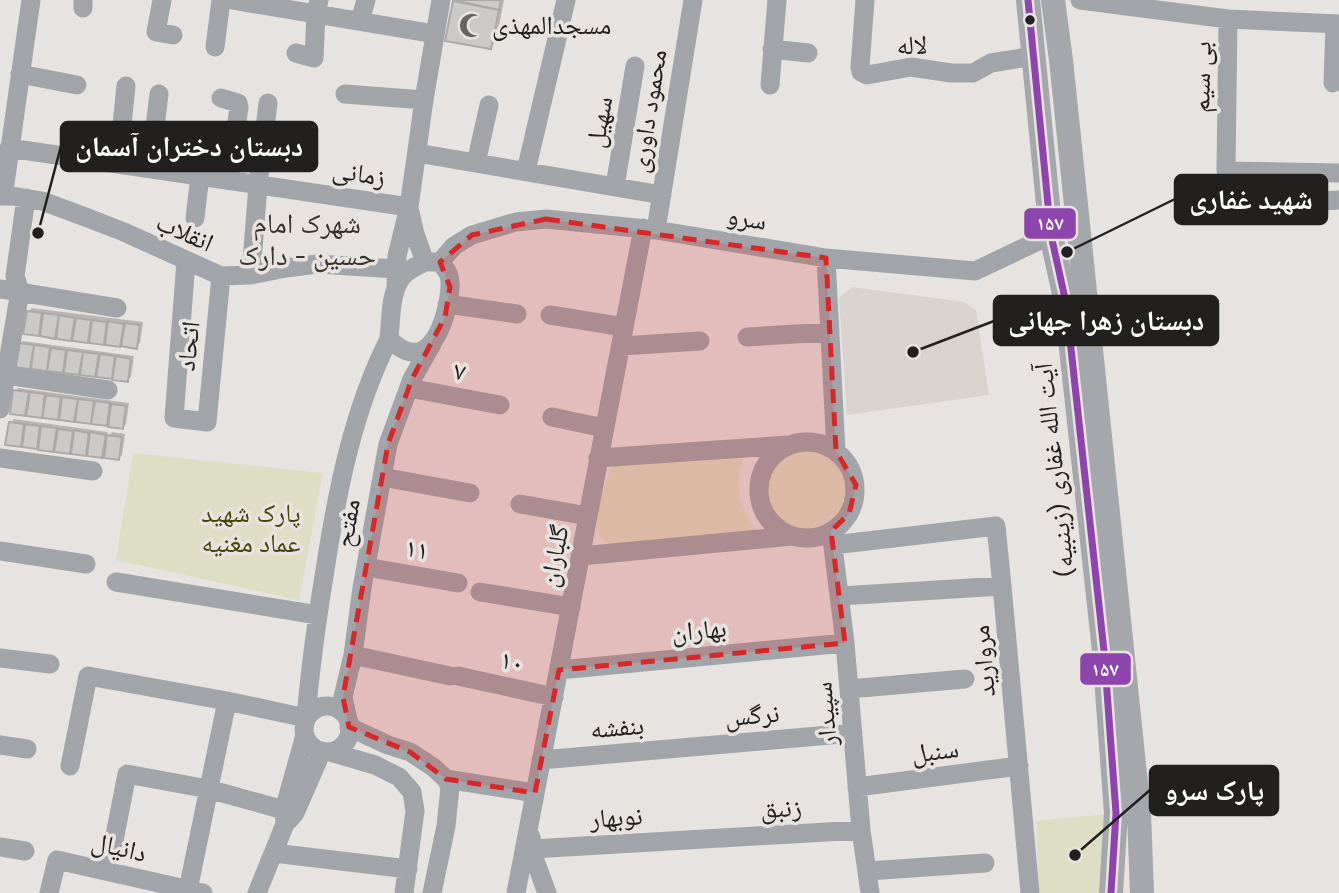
<svg xmlns="http://www.w3.org/2000/svg" width="1339" height="893" viewBox="0 0 1339 893" font-family="Figtree,'Noto Naskh Arabic',sans-serif">
<style>
.built{fill:#d9d3cd}
.green{fill:#dddec4}
.shadow{fill:#0003}
.building{fill:#cccac8;stroke:#aba8a7;stroke-width:2}
.lines{fill:none;stroke-linecap:round;stroke-linejoin:round}
.minor{stroke:#a1a5aa;stroke-width:19}
.major{stroke:#a4a7ab;stroke-width:24}
.bus-1-casing{stroke:#e8e3df;stroke-width:12}
.bus-1{stroke:#8e44ad;stroke-width:7}
.marked{fill:#d62828;fill-opacity:0.2;stroke:#d62828;stroke-width:5;stroke-dasharray:14 9;stroke-linejoin:round}
.bus-dot{fill:#21201e;stroke:#e8e3df;stroke-width:2.5}
.labels{text-anchor:middle;stroke-width:7;stroke-linejoin:round;paint-order:stroke}
.poi-label{font-size:26px;fill:#21201e;stroke:#e8e3df;text-anchor:start}
.street-label{font-size:26px;fill:#21201e;stroke:#e8e3df}
.park-label{font-size:26px;fill:#424504;stroke:#e8e3df}
.neighbourhood-label{font-size:28px;fill:#37332f;stroke:#e8e3df}
.leader{fill:none;stroke:#21201e;stroke-width:2.5}
.callout-dot{fill:#21201e;stroke:#e8e3df;stroke-width:2.5}
.callout{fill:#21201e;stroke:#21201e;stroke-width:2.5}
.callout-label{font-size:28px;text-anchor:middle;font-weight:bold;fill:#fff}
.line-badge{stroke:#e8e3df;stroke-width:2.5}
.badge-label{font-size:19px;text-anchor:middle;font-weight:bold;fill:#fff}
</style>
<rect width="100%" height="100%" fill="#e6e3e1"/>
<!-- built -->
<path class="built" d="M852 287 964 302 976 310 989 395 847 415 839 298Z"/>
<!-- green -->
<path class="green" d="M767 489a41 41 0 1 1 82 0a41 41 0 1 1-82 0Z
M133 453 323 473 299 600 116 560Z
M745 454C733 484 738 504 756 531L611 546 600 538 596 521 601 495 612 466Z
M1116 813 1111 893H1039L1036 821Z"/>
<!-- shadow -->
<path class="shadow" d="M455 0H504L496 42 490 47 447 39Z
M32 308 143 322 140 343 136 347 25 333 28 312Z
M23 341 134 356 131 377 127 380 17 365 20 344Z
M18 388 129 403 126 424 123 427 12 412 15 391Z
M14 419 108 432 107 437 112 432 125 434 122 455 119 458 106 451 102 456 7 444 10 423Z"/>
<!-- building -->
<path class="building" d="M453 0H501L499 10Z
M453 1 499 10 491 49 445 41Z
M27 311 42 313 39 336 23 334Z
M43 313 59 315 55 339 40 336Z
M59 315 75 318 71 341 56 339Z
M76 318 91 320 88 343 72 341Z
M92 320 107 322 104 345 89 343Z
M108 321 124 324 120 347 105 345Z
M125 323 140 325 137 349 121 346Z
M18 343 34 345 30 369 15 367Z
M34 345 50 347 47 371 31 369Z
M51 348 66 350 63 373 47 371Z
M67 350 83 352 79 375 64 373Z
M83 352 99 354 95 377 80 375Z
M100 354 115 356 112 379 96 377Z
M116 356 131 359 128 382 112 380Z
M13 390 29 392 25 416 10 414Z
M30 392 45 394 42 418 26 416Z
M46 395 61 397 58 420 42 418Z
M62 397 78 399 74 422 59 420Z
M78 399 94 401 91 424 75 422Z
M95 401 110 403 107 426 91 424Z
M111 404 126 406 123 429 108 427Z
M9 422 24 424 21 447 5 445Z
M25 424 40 426 37 449 22 447Z
M41 426 57 428 53 452 38 450Z
M58 429 73 431 70 454 54 452Z
M74 430 89 433 86 456 71 454Z
M90 432 106 435 102 458 87 456Z
M107 435 122 437 119 460 104 458Z"/>
<g class="lines">
<!-- minor -->
<path class="minor" d="M162 0 156 32 173 35
M232 0 435 34
M865 0 860 67 861 72 867 75 911 67 951 73H973L991 63 1034 56
M1080 0 1228 19 1226 171 1339 173
M83 8V0
M1228 19 1339 24
M360 21 366 0
M215 47 221 0
M772 49 808 53
M296 53 314 58 316 14 319 0
M20 74 77 85
M1333 83 1335 24
M770 85 777 0
M345 94 424 100
M221 98 238 103 239 107 229 180
M9 148 409 207
M417 153 662 195
M476 163 489 105
M118 164 126 86
M150 168 159 94
M526 171 566 0
M5 184 31 0
M615 186 635 66
M0 196H12L42 201 80 215 124 232 221 276 251 275 286 268 317 264 397 269
M1323 201 1339 200
M410 212 415 234 425 262
M195 218 200 176
M656 230 693 0
M826 258 836 451
M186 261 174 418 207 422 221 276
M425 262H440C443 266 448 271 449 276 452 285 449 294 448 303 441 335 424 373 389 339 391 320 390 294 401 278 407 270 416 266 425 262Z
M440 262 454 246 472 235 516 222 546 219 656 230 826 258 975 271 1051 235
M251 275 258 185 268 103
M396 288 397 256 409 207 424 100 441 0
M0 289 117 308
M447 304 517 314
M550 315 624 327
M747 337 830 332
M621 346 700 341
M6 375 108 390
M409 388 500 405
M0 409 20 291 15 276 26 198
M552 417 604 428
M759 490a48 48 0 1 1 96 0a48 48 0 1 1-96 0Z
M0 458 93 471
M598 458 789 445
M382 477 470 493
M520 504 588 516
M831 531 845 643 861 830 870 893
M833 545 996 526 1002 586
M0 551 86 564
M581 556 792 536
M366 567 458 583
M116 582 318 615
M480 592 571 607
M840 596 1002 586 1030 893
M353 655 450 676
M0 658 50 664
M559 670 845 643
M458 676 554 697
M849 689 965 679
M304 729a23 23 0 1 1 46 0a23 23 0 1 1-46 0Z
M348 720 343 697 353 655 362 588 388 444 412 379 432 344
M349 727 388 745 410 752 433 767 446 779 450 787 446 826 432 893
M0 745 27 749
M330 752 375 765 399 777 412 792 415 811 404 893
M541 760 853 733
M70 766 88 676 227 701
M446 779 535 793
M857 787 1019 766
M288 821 295 813 322 751
M531 837 533 855 547 893
M0 847 25 851
M532 849 861 830
M274 853 408 869
M108 871 127 774 208 789 284 810
M868 871 985 863
M188 890 227 701 306 718C310 669 317 619 325 570 337 492 353 410 389 339
M49 893 57 860 203 893
M257 893 285 824 284 810 305 735
M516 893 643 228"/>
<!-- major -->
<path class="major" d="M1028 0 1051 235 1066 303 1104 651 1116 813 1111 893
M1053 0 1061 60 1139 813 1142 893"/>
<defs>
<path id="bus-1" d="M1028 0 1051 235 1066 303 1104 651 1116 813 1111 893"/>
</defs>
<!-- bus-1 casing -->
<use href="#bus-1" class="bus-1-casing"/>
<!-- bus-1 -->
<use href="#bus-1" class="bus-1"/>
</g>
<!-- marked area -->
<path class="marked" d="M546 219 826 258 836 451 856 485 849 514 831 531 845 643 559 670 535 793 446 779 410 752 349 727 343 697 388 444 412 379 445 317 450 287 440 262 472 235Z"/>
<!-- icons -->
<defs>
<symbol id="mosque-bare" viewBox="-9 -9 18 18"><path d="M3.5-4.9A6 6 0 1 0 3.5 4.9A5 5 0 1 1 3.5-4.9Z" fill="#666462" stroke="#e8e3df" stroke-width="2.5" paint-order="stroke"/></symbol>
</defs>
<g fill-rule="evenodd">
<use href="#mosque-bare" x="454" y="8" width="35" height="35"/>
</g>
<!-- markers -->
<circle class="bus-dot" cx="1030" cy="20" r="6"/>
<g class="labels">
<!-- poi labels -->
<g class="poi-label">
<text x="492" y="34">مسجدالمهذی</text>
</g>
<!-- street labels -->
<g class="street-label">
<text transform="translate(912 45) rotate(-1)" y="9">لاله</text>
<text transform="translate(1201 77) rotate(-89)" y="9">بی سیم</text>
<text transform="translate(648 111) rotate(-81)" y="9">محمود داوری</text>
<text transform="translate(599 122) rotate(-80)" y="9">سهیل</text>
<text transform="translate(359 173) rotate(9)" y="9">زمانی</text>
<text transform="translate(747 218) rotate(9)" y="9">سرو</text>
<text transform="translate(185 232) rotate(24)" y="9">انقلاب</text>
<text transform="translate(188 346) rotate(-84)" y="9">اتحاد</text>
<text transform="translate(460 371) rotate(11)" y="9">۷</text>
<text transform="translate(1054 470) rotate(-96)" y="9">آیت الله غفاری (زینبیه)</text>
<text transform="translate(347 523) rotate(-80)" y="9">مفتح</text>
<text transform="translate(417 549) rotate(10)" y="9">۱۱</text>
<text transform="translate(554 556) rotate(-79)" y="9">گلباران</text>
<text transform="translate(699 630) rotate(-5)" y="9">بهاران</text>
<text transform="translate(512 661) rotate(12)" y="9">۱۰</text>
<text transform="translate(983 661) rotate(-95)" y="9">مروارید</text>
<text transform="translate(825 714) rotate(-95)" y="9">سپیدار</text>
<text transform="translate(752 715) rotate(-5)" y="9">نرگس</text>
<text transform="translate(617 727) rotate(-5)" y="9">بنفشه</text>
<text transform="translate(935 751) rotate(-7)" y="9">سنبل</text>
<text transform="translate(781 808) rotate(-3)" y="9">زنبق</text>
<text transform="translate(616 817) rotate(-4)" y="9">نوبهار</text>
<text transform="translate(119 847) rotate(13)" y="9">دانیال</text>
</g>
<!-- park labels -->
<g class="park-label">
<text x="251" y="522">پارک شهید<tspan x="251" dy="30">عماد مغنیه</tspan></text>
</g>
<!-- neighbourhood labels -->
<g class="neighbourhood-label">
<text x="307" y="233">شهرک امام<tspan x="307" dy="32">حسین - دارک</tspan></text>
</g>
</g>
<!-- callouts -->
<path class="leader" d="M38 233L61 146M1067 252L1175 199M913 352L994 321M1075 855L1150 790"/>
<g class="callout-dot">
<circle cx="38" cy="233" r="7"/>
<circle cx="1067" cy="252" r="7"/>
<circle cx="913" cy="352" r="7"/>
<circle cx="1075" cy="855" r="7"/>
</g>
<g class="callout">
<rect x="61" y="122" width="256" height="49" rx="7"/>
<rect x="1175" y="175" width="152" height="49" rx="7"/>
<rect x="994" y="296" width="224" height="49" rx="7"/>
<rect x="1150" y="766" width="128" height="49" rx="7"/>
</g>
<g class="callout-label">
<text x="189" y="156">دبستان دختران آسمان</text>
<text x="1251" y="209">شهید غفاری</text>
<text x="1106" y="330">دبستان زهرا جهانی</text>
<text x="1214" y="800">پارک سرو</text>
</g>
<g class="line-badge">
<rect x="1023" y="207" width="54" height="33" rx="7" fill="#8e44ad"/>
<rect x="1079" y="652" width="53" height="34" rx="7" fill="#8e44ad"/>
</g>
<g class="badge-label">
<text x="1050" y="230">۱۵۷</text>
<text x="1105" y="676">۱۵۷</text>
</g>
</svg>
